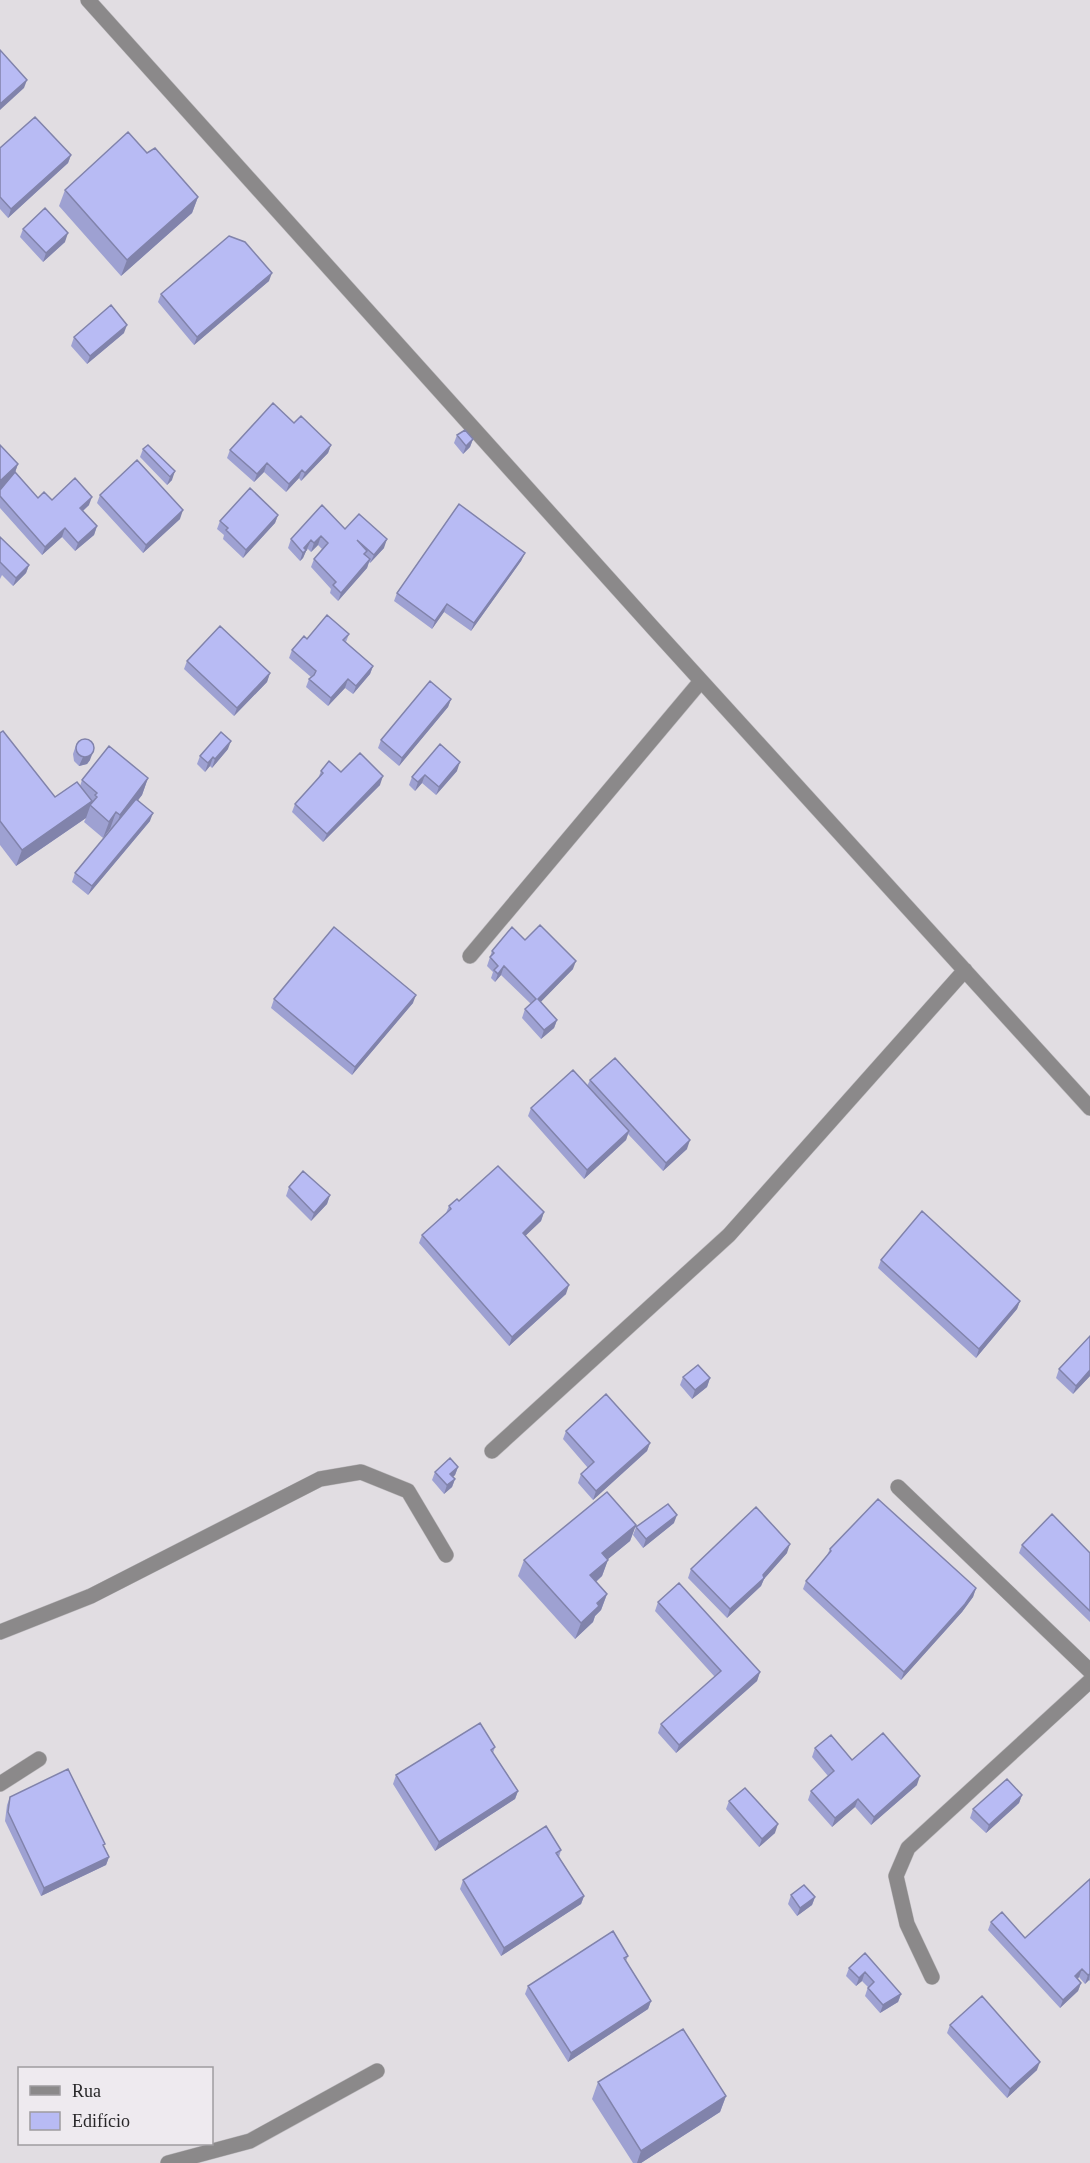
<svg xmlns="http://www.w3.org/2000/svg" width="1090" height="2163" viewBox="0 0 1090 2163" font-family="'Times New Roman',serif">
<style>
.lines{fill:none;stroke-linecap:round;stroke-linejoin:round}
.minor-casing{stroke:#bcb9bd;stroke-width:16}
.minor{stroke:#8b898a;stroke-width:15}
.wall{fill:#9ea1d2}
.shaded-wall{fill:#8183ab}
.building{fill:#b8bbf4;stroke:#8183ab;stroke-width:1.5}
</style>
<rect width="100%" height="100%" fill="#e1dde2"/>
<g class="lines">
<defs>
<path id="minor" d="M88 0 654 629 1090 1108
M470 956 701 681
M492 1451 729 1235 965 970
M898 1487 1090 1671
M0 1632 91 1596 320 1479 361 1472 408 1491 446 1555
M0 1784 39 1759
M932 1977 907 1924 896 1876 908 1848 1090 1681
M168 2163 250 2141 377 2071"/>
</defs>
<!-- minor casing -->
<use href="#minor" class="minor-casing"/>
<!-- minor -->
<use href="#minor" class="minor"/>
</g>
<!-- wall -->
<path class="wall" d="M0 148 71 155 68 163 8 218 0 209Z
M147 153 198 197 192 213 121 276 59 206 65 190Z
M23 229 65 242 43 262 20 237Z
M269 281 194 345 158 302 161 294Z
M124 333 87 364 71 346 74 337Z
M294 423 331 445 328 453 301 481 299 478 286 492 264 472 254 482 227 458 230 450Z
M457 435 473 439 470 447 463 454 454 443Z
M0 445 18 464 15 472 38 498 89 505 83 511 97 526 94 535 75 551 62 537 42 555 0 508Z
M143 449 172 480 167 485 140 457Z
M100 495 180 519 143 553 97 503Z
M278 515 275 523 243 558 223 539 224 535 217 529 220 521Z
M345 529 384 548 370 563 369 562 367 568 338 601 330 593 331 589 311 567 314 559 322 549 318 545 311 552 308 549 306 551 303 558 300 561 288 548 291 539Z
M0 537 29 565 26 573 13 586 2 575 0 579Z
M525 553 521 561 471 631 444 612 432 629 394 601 397 593Z
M349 634 346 642 373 666 370 674 353 694 345 688 328 706 306 687 309 679 311 677 289 658 292 650 307 639Z
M187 661 270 673 267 682 234 716 184 669Z
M451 699 448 707 399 766 378 748 381 740Z
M0 733 55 797 80 786 82 780 148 778 142 795 138 800 150 821 88 895 72 882 75 873 111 829H110L103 838 84 822 86 818 16 866 0 845Z
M76 745 90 760 87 764 79 766 74 761 73 754Z
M228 749 212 768 210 766 205 772 197 764 200 756Z
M321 771 341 772 380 785 323 842 292 812 295 804 318 779Z
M457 771 436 795 422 783 415 791 409 785 412 777Z
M525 940 573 969 540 1002 557 1020 554 1028 541 1039 522 1018 525 1009 531 1004 501 975 495 982 491 978 493 972 487 966 492 951Z
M274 999 413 1003 352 1075 271 1008Z
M590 1080 687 1149 663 1171 628 1134 626 1140 584 1179 528 1116 531 1108 587 1086Z
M289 1187 330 1195 327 1204 311 1221 286 1196Z
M449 1206 544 1212 541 1221 525 1236 566 1294 509 1346 419 1243 422 1235 446 1213Z
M881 1260 1020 1301 1017 1309 976 1358 878 1268Z
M1090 1336V1376L1073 1394 1056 1378 1059 1369Z
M683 1377 710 1378 707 1387 692 1399 680 1385Z
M566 1431 650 1443 647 1451 593 1500 578 1483 581 1474 588 1468 563 1439Z
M458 1467 455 1475 453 1477 455 1479 452 1487 444 1494 432 1480 435 1472Z
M674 1523 643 1548 633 1535 636 1527Z
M636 1525 630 1541 608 1559 602 1576 596 1582 607 1594 601 1610 595 1616 593 1622 575 1639 518 1576 524 1560Z
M1022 1545 1090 1553V1622L1019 1553Z
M830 1549 976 1588 973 1597 962 1612 901 1680 803 1589 806 1581 827 1555Z
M787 1553 764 1579 761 1586 727 1618 688 1578 691 1569Z
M658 1602 760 1672 757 1681 676 1753 658 1733 661 1724 715 1677 655 1611Z
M495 1747 493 1753 518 1791 515 1799 435 1851 393 1784 396 1775Z
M815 1748 852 1760 917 1785 871 1825 855 1807 832 1827 808 1800 811 1791 828 1776 812 1757Z
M1022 1795 1019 1803 986 1833 970 1818 973 1809Z
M10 1797 104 1846 109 1857 106 1865 41 1896 5 1821 7 1805Z
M729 1801 775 1833 759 1847 726 1809Z
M561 1850 559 1857 584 1896 581 1904 501 1956 460 1889 463 1880Z
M1090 1879V1981L1089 1980 1085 1984 1079 1977 1078 1979 1081 1983 1078 1991 1060 2008 988 1930 991 1922 1025 1938Z
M791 1895 815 1897 812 1905 797 1916 788 1904Z
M865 1953 901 1994 898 2002 880 2013 865 1996 868 1987 862 1981 856 1986 846 1976 849 1968Z
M628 1956 626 1961 651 2001 648 2009 568 2062 525 1994 528 1986Z
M950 2025 1037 2070 1007 2098 947 2033Z
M598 2082 726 2096 720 2112 641 2163H633L592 2099Z"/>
<!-- shaded-wall -->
<path class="shaded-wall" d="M27 80 24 88 0 110V104Z
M71 155 68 163 8 218 11 209Z
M198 197 192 213 121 276 127 260Z
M68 233 65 242 43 262 46 253Z
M272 273 269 281 194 345 197 337Z
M127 325 124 333 87 364 90 356Z
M473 439 470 447 463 454 466 446Z
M331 445 328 453 301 481 305 473Z
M267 463 264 472 254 482 257 474Z
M18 464 12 481 0 492V481Z
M302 470 299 478 286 492 289 484Z
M175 471 172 480 167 485 170 477Z
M92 497 89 505 77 516 80 508Z
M183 510 180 519 143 553 146 545Z
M278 515 275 523 243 558 246 550Z
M97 526 94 535 75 551 78 543Z
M65 528 62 537 42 555 45 547Z
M321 536 318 545 311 552 314 543Z
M387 539 384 548 370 563 374 555Z
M311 540 303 558 300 561 304 548Z
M525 553 521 561 471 631 474 623Z
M370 559 367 568 338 601 341 593Z
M29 565 26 573 13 586 16 578Z
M447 604 444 612 432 629 435 621Z
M373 666 370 674 353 694 356 686Z
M270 673 267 682 234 716 237 708Z
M348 679 345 688 328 706 331 698Z
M451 699 448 707 399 766 402 758Z
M231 741 228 749 212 768 215 759Z
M93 752 90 760 87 764 79 766 83 757Z
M213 757 210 766 205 772 208 763Z
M460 762 457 771 436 795 439 787Z
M425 775 422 783 415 791 418 782Z
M383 776 380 785 323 842 327 834Z
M148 778 142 795 114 832 120 815Z
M92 801 86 818 16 866 22 850Z
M116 812 110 829 103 838 109 822Z
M153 813 150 821 88 895 92 886Z
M576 961 573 969 535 1008 538 999Z
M504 966 501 975 495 982 498 974Z
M416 995 413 1003 352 1075 355 1067Z
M557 1020 554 1028 541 1039 544 1030Z
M629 1131 626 1140 584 1179 587 1170Z
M690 1140 687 1149 663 1171 666 1163Z
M330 1195 327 1204 311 1221 314 1213Z
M544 1212 541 1221 520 1241 523 1233Z
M569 1285 566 1294 509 1346 512 1337Z
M1020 1301 1017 1309 976 1358 979 1349Z
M1090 1370V1376L1073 1394 1076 1386Z
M710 1378 707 1387 692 1399 695 1390Z
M650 1443 647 1451 593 1500 596 1491Z
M458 1467 455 1475 447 1482 450 1474Z
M455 1479 452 1487 444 1494 447 1485Z
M677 1515 674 1523 643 1548 646 1539Z
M636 1525 630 1541 596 1569 602 1553Z
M790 1544 787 1553 764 1579 761 1586 727 1618 730 1609Z
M608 1560 602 1576 584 1592 590 1575Z
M976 1588 973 1597 962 1612 901 1680 904 1672Z
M607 1594 601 1610 595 1616 593 1622 575 1639 581 1623 597 1603Z
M760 1672 757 1681 676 1753 679 1745Z
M920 1776 917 1785 871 1825 874 1817Z
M518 1791 515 1799 435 1851 439 1842Z
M1022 1795 1019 1803 986 1833 989 1825Z
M858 1799 855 1807 832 1827 835 1818Z
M778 1824 775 1833 759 1847 762 1839Z
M109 1857 106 1865 41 1896 44 1888Z
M584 1896 581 1904 501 1956 504 1948Z
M815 1897 812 1905 797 1916 800 1908Z
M1082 1969 1079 1977 1072 1984 1075 1976Z
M865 1972 862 1981 856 1986 859 1978Z
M1090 1974 1089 1980 1085 1984 1088 1975Z
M1081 1983 1078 1991 1060 2008 1063 2000Z
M901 1994 898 2002 880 2013 883 2005Z
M651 2001 648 2009 568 2062 571 2053Z
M1040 2062 1037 2070 1007 2098 1010 2089Z
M726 2096 720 2112 641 2163H637L641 2151Z"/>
<!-- building -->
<path class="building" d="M0 50 27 80 0 104Z
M35 117 71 155 11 209 0 197V148Z
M128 132 147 153 155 148 198 197 127 260 65 190Z
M45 208 68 233 46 253 23 229Z
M229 236 245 242 272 273 197 337 161 294Z
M111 305 127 325 90 356 74 337Z
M273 403 294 423 301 416 331 445 305 473 302 470 289 484 267 463 257 474 230 450Z
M465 430 473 439 466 446 457 435Z
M0 445 18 464 0 481Z
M148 445 175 471 170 477 143 449Z
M137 460 183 510 146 545 100 495Z
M15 472 38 498 44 492 52 500 75 478 92 497 80 508 97 526 78 543 65 528 45 547 0 496V490Z
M250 488 278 515 246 550 226 530 228 528 220 521Z
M459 504 525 553 474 623 447 604 435 621 397 593Z
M322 505 345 529 359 514 387 539 374 555 357 540 367 551 364 554 370 559 341 593 333 585 336 582 314 559 328 543 321 536 314 543 311 540 304 548 306 550 303 553 291 539Z
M0 537 29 565 16 578 0 562Z
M327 615 349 634 343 640 373 666 356 686 348 679 331 698 309 679 314 675 316 671 292 650 304 636 307 639Z
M220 626 270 673 237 708 187 661Z
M430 681 451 699 402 758 381 740Z
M3 731 55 797 77 782 92 801 22 850 0 821V733Z
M221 732 231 741 215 759 213 757 208 763 200 756Z
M76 748a9 9 0 1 1 18 0a9 9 0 1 1-18 0Z
M440 744 460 762 439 787 425 775 418 782 412 777Z
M109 746 148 778 120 815 116 812 109 822 90 805 97 797 95 795 97 793 82 780Z
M360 753 383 776 327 834 295 804 323 773 321 771 329 761 341 772Z
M136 799 153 813 92 886 75 873Z
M540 925 576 961 538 999 557 1020 544 1030 525 1009 536 999 504 966 498 974 494 970 498 966 490 957 494 953 492 951 512 927 525 940Z
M334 927 416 995 355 1067 274 999Z
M615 1058 690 1140 666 1163 590 1080Z
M573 1070 629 1131 587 1170 531 1108Z
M498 1166 544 1212 523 1233 569 1285 512 1337 422 1235 451 1209 449 1206 457 1199 459 1201Z
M303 1171 330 1195 314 1213 289 1187Z
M922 1211 1020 1301 979 1349 881 1260Z
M1090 1336V1370L1076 1386 1059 1369Z
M698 1365 710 1378 695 1390 683 1377Z
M606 1394 650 1443 596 1491 581 1474 594 1462 566 1431Z
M450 1458 458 1467 450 1474 455 1479 447 1485 435 1472Z
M607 1492 636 1525 602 1553 608 1560 590 1575 607 1594 597 1603 599 1606 581 1623 524 1560Z
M878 1499 976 1588 965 1604 904 1672 806 1581 831 1551 830 1549Z
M668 1504 677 1515 646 1539 636 1527Z
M756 1507 790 1544 763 1575 764 1578 730 1609 691 1569Z
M1052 1514 1090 1553V1611L1022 1545Z
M679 1583 760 1672 679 1745 661 1724 721 1671 658 1602Z
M480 1723 495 1747 491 1750 518 1791 439 1842 396 1775Z
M883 1733 920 1776 874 1817 858 1799 835 1818 811 1791 834 1771 815 1748 831 1735 852 1760Z
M68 1769 105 1844 103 1845 109 1857 44 1888 8 1812 10 1797Z
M1007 1779 1022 1795 989 1825 973 1809Z
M745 1788 778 1824 762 1839 729 1801Z
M546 1826 561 1850 556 1853 584 1896 504 1948 463 1880Z
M1090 1879V1974L1088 1975 1082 1969 1075 1976 1081 1983 1063 2000 991 1922 1002 1912 1025 1938Z
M804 1885 815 1897 800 1908 791 1895Z
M613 1931 628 1956 624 1958 651 2001 571 2053 528 1986Z
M865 1953 901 1994 883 2005 868 1988 874 1982 865 1972 859 1978 849 1968Z
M982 1996 1040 2062 1010 2089 950 2025Z
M683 2029 726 2096 641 2151 598 2082Z"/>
<!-- legend -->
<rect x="18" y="2067" width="195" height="78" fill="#eeeaef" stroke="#9f9ca0" stroke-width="1.5"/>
<rect x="30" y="2086" width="30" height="9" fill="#8b898a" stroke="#9f9ca0" stroke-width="1.5"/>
<text x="72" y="2097" font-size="18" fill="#282729">Rua</text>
<rect x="30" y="2112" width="30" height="18" fill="#b8bbf4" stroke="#9f9ca0" stroke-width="1.5"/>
<text x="72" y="2127" font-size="18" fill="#282729">Edifício</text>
</svg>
